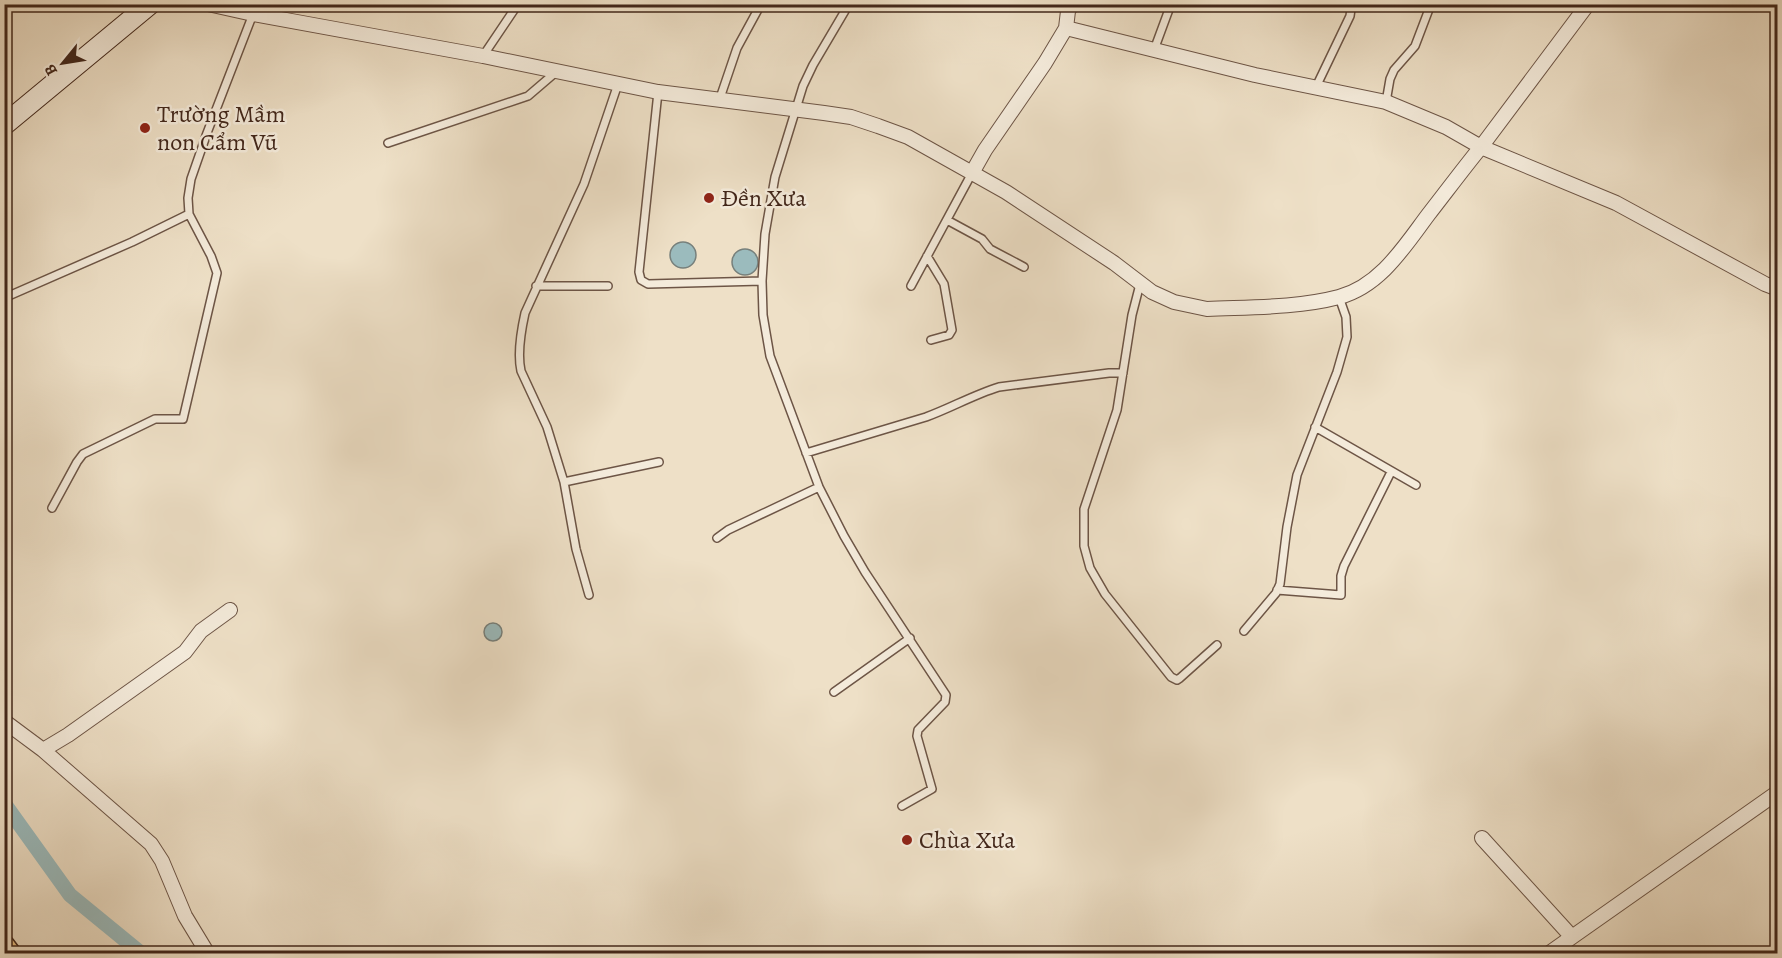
<svg xmlns="http://www.w3.org/2000/svg" width="1782" height="958" viewBox="0 0 1782 958" font-family="Alegreya,serif">
<style>
.water{fill:#9bbbbd;stroke:#77807c;stroke-width:1.5}
.lines{fill:none;stroke-linecap:round;stroke-linejoin:round}
.canal{stroke:#9bbbbd;stroke-width:15}
.lane-casing{stroke:#6d5546;stroke-width:10}
.street-casing{stroke:#6d5546;stroke-width:16}
.secondary-casing{stroke:#42271b;stroke-width:22}
.primary-casing{stroke:#42271b;stroke-width:24}
.lane{stroke:#f4ebdb;stroke-width:7}
.street{stroke:#f4ebdb;stroke-width:14}
.secondary{stroke:#f4ebdb;stroke-width:20}
.primary{stroke:#e7c084;stroke-width:21}
.poi-dot{fill:#8f2418;stroke:#f4ebdb;stroke-width:2}
.labels{text-anchor:middle;stroke-width:5;stroke-linejoin:round;paint-order:stroke}
.poi-label{font-size:24px;fill:#42271b;stroke:#f4ebdb;text-anchor:start}
</style>
<rect width="100%" height="100%" fill="#eee0c7"/>
<filter id="stains"><feTurbulence type="fractalNoise" baseFrequency=".00333" numOctaves="4"/><feColorMatrix values="0 0 0 0 .2 0 0 0 0 .09 0 0 0 0 .02 0 0 0 .5 -.17"/></filter>
<radialGradient id="worn" r=".72"><stop offset=".6" stop-color="#630" stop-opacity="0"/><stop offset="1" stop-color="#630" stop-opacity=".3"/></radialGradient>
<!-- water -->
<path class="water" d="M670 255a13 13 0 1 1 26 0a13 13 0 1 1-26 0Z
M732 262a13 13 0 1 1 26 0a13 13 0 1 1-26 0Z
M484 632a9 9 0 1 1 18 0a9 9 0 1 1-18 0Z"/>
<g class="lines">
<!-- canal -->
<path class="canal" d="M4 803 70 895 142 954"/>
<defs>
<path id="lane" d="M849 4 813 65 803 86 775 177 765 234 762 281 763 315 770 356 819 487 844 536 865 572 946 695 945 702 918 730 917 736 932 789 902 806
M1154 50 1171 4
M483 56 518 4
M1316 87 1350 16 1351 9 1348 4
M658 92 639 272 641 280 648 284 762 281
M719 101 737 48 761 4
M1386 102 1390 79 1394 70 1415 46 1431 4
M388 143 528 96 556 72
M947 220 982 239 990 249 1024 267
M927 256 944 284 952 330 949 335 931 340
M1140 284 1132 315 1117 410 1084 509V546L1090 568 1105 594 1171 677 1177 680 1180 678 1217 645
M536 286H608
M911 286 972 173
M4 298 132 242 189 214
M1315 427 1416 485
M806 453 926 417C951 408 973 395 999 387L1109 373H1123
M564 482 659 462
M52 508 77 462 83 454 155 419H183L217 273 211 256 189 214 188 198 191 179 207 133 253 14
M717 538 728 530 819 487
M1277 590 1341 595V576L1344 566 1391 472
M589 595 576 549 564 482 547 427 521 371C517 353 521 331 525 313L584 184 618 84
M1244 631 1276 593 1280 584 1287 527 1297 475 1337 372 1347 337 1346 317 1339 297
M834 692 910 638"/>
<path id="street" d="M208 4 253 14 483 56 658 92 824 113 851 117 878 126 908 137 1006 192 1114 263 1152 292 1174 302 1207 309C1250 307 1297 308 1339 297 1380 286 1404 247 1428 215 1446 192 1463 169 1481 147L1616 203 1765 284 1778 289
M1066 28 1255 75 1386 102 1446 127 1481 147 1588 4
M972 173 985 150 1045 63 1066 28 1068 11 1072 4
M4 721 43 750 151 844 162 861 185 916 208 954
M43 750 68 735 185 652 201 631 230 610
M1482 838 1572 937 1778 792
M1548 954 1572 937"/>
<path id="secondary" d="M4 125 150 4"/>
<path id="primary" d="M4 946 10 954"/>
</defs>
<!-- lane casing -->
<use href="#lane" class="lane-casing"/>
<!-- street casing -->
<use href="#street" class="street-casing"/>
<!-- secondary casing -->
<use href="#secondary" class="secondary-casing"/>
<!-- primary casing -->
<use href="#primary" class="primary-casing"/>
<!-- lane -->
<use href="#lane" class="lane"/>
<!-- street -->
<use href="#street" class="street"/>
<!-- secondary -->
<use href="#secondary" class="secondary"/>
<!-- primary -->
<use href="#primary" class="primary"/>
</g>
<!-- markers -->
<g class="poi-dot">
<circle cx="145" cy="128" r="6"/>
<circle cx="709" cy="198" r="6"/>
<circle cx="907" cy="840" r="6"/>
</g>
<g class="labels">
<!-- poi labels -->
<g class="poi-label">
<text x="157" y="122">Trường Mầm<tspan x="157" dy="28">non Cẩm Vũ</tspan></text>
<text x="721" y="206">Đền Xưa</text>
<text x="919" y="848">Chùa Xưa</text>
</g>
</g>
<!-- margin -->
<rect width="1782" height="958" fill="none" stroke="#eee0c7" stroke-width="24"/>
<rect x="6" y="6" width="1770" height="946" fill="none" stroke="#42271b" stroke-width="3"/>
<rect x="12" y="12" width="1758" height="934" fill="none" stroke="#42271b" stroke-width="1.5"/>
<!-- north arrow -->
<g transform="translate(63 63) rotate(240)" stroke="#f4ebdb" stroke-width="4.5" paint-order="stroke">
<path d="M0-4.5L10 22L0 15L-10 22Z" fill="#42271b"/>
<text y="-9" font-size="16" font-weight="bold" text-anchor="middle" fill="#42271b">B</text>
</g>
<rect width="100%" height="100%" filter="url(#stains)"/>
<rect width="100%" height="100%" fill="url(#worn)"/>
</svg>
